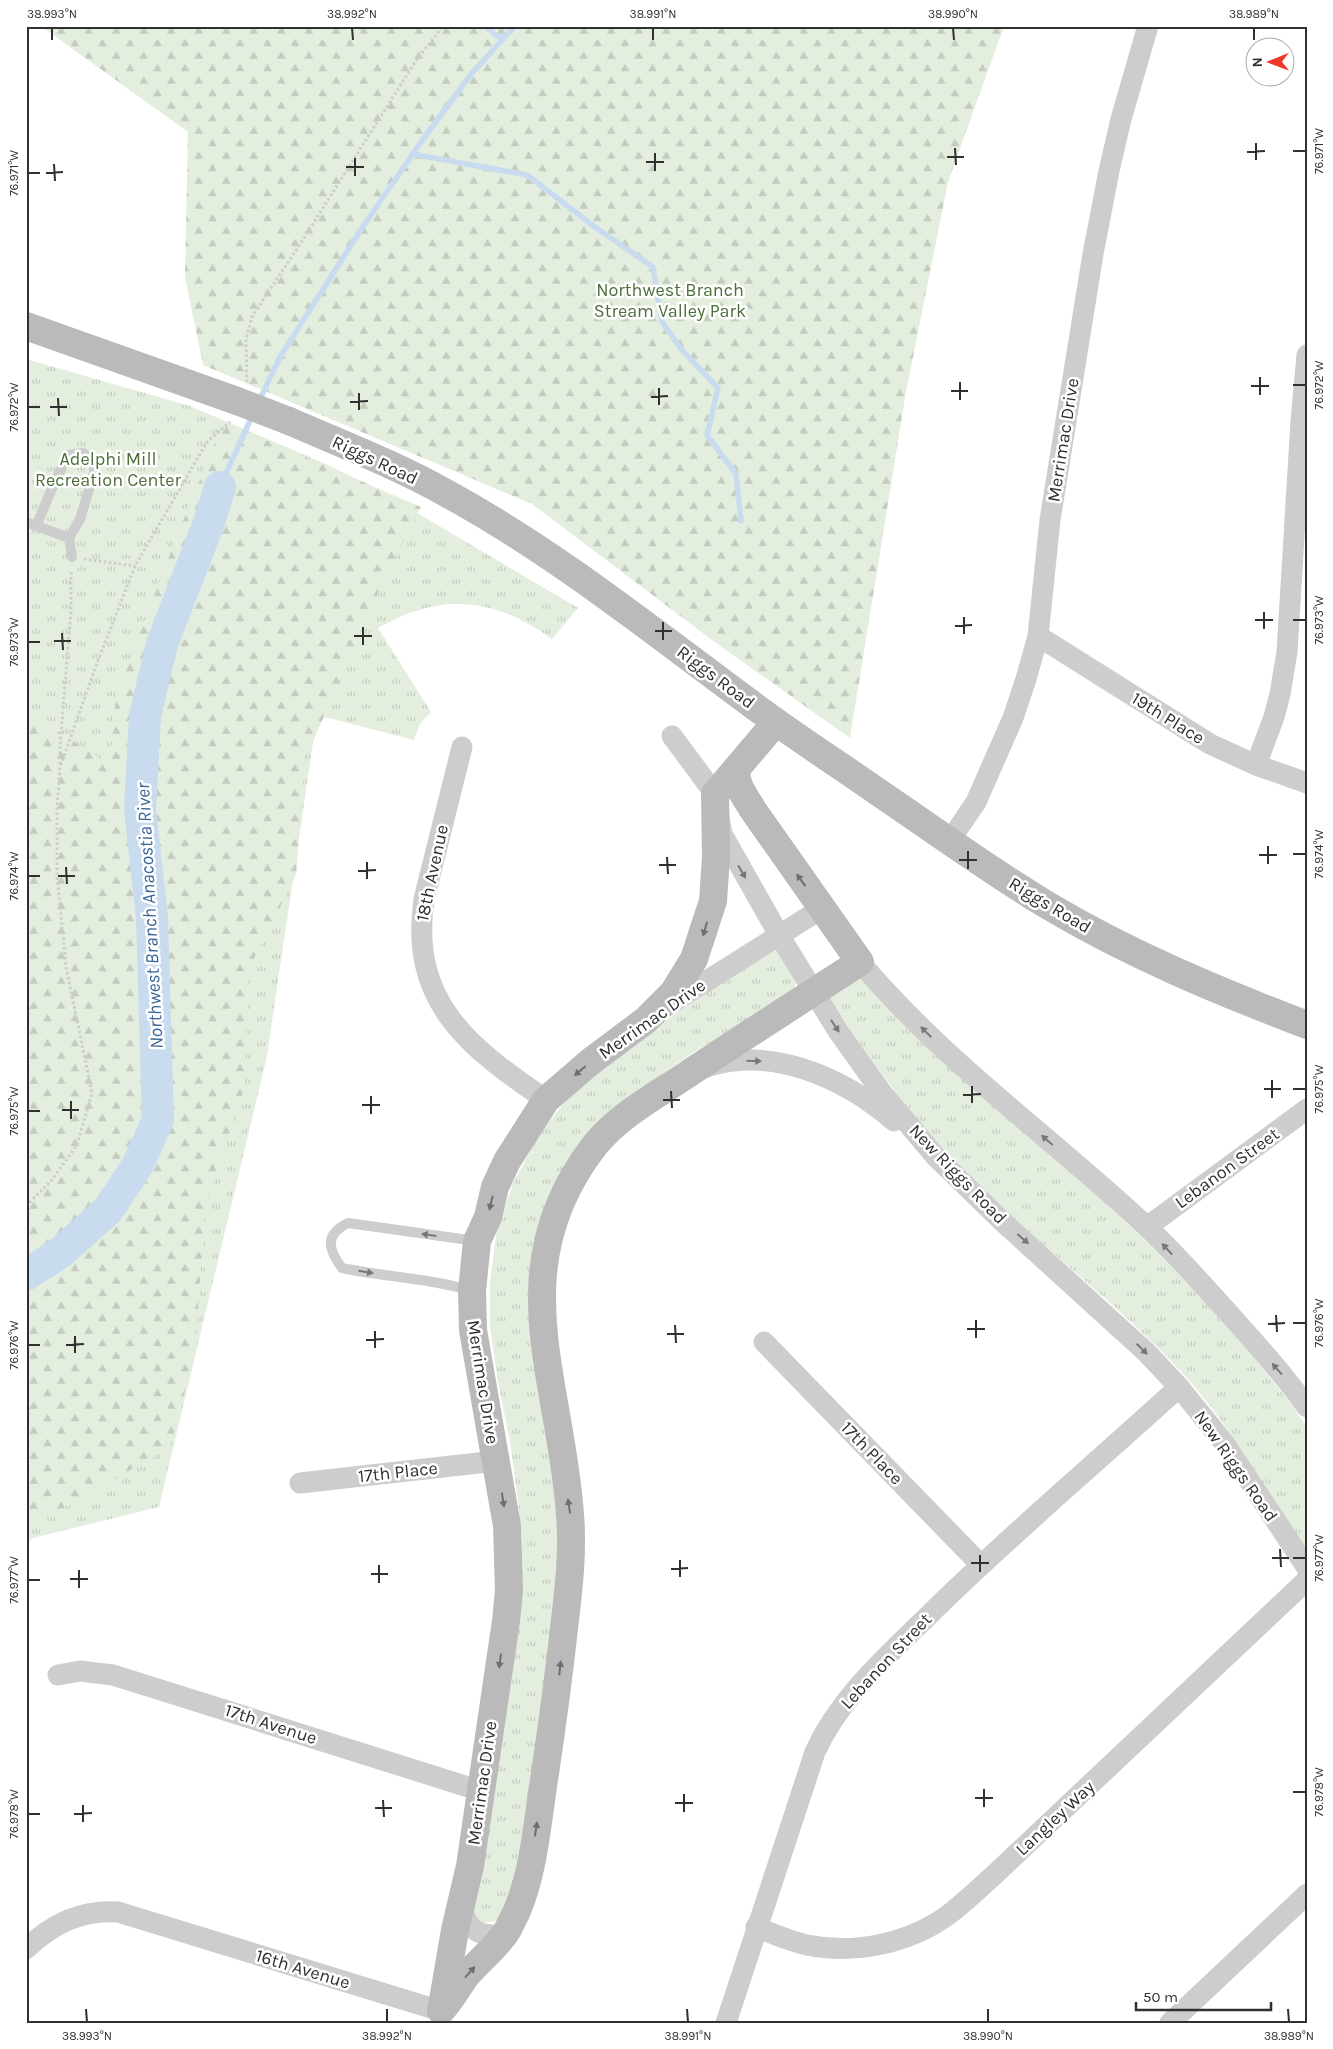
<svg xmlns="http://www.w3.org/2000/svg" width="1333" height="2049" viewBox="0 0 1333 2049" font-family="Karla,sans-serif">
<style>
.grass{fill:url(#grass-tufts)}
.forest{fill:url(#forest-firs)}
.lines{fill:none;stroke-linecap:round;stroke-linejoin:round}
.stream{stroke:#c9dbee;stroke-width:5.5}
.river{stroke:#c9dbee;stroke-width:32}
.path{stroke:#cdcdcd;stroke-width:3;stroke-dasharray:2.5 2.5;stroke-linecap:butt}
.lane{stroke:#cdcdcd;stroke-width:10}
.street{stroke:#cdcdcd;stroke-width:21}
.secondary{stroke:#bababa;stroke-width:28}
.secondary-bridge{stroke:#bababa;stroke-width:28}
.oneway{fill:#777}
.oneway2{fill:#6e6e6e}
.ticks{fill:none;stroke:#303030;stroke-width:2}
.labels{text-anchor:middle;stroke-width:5;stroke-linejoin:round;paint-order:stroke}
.park-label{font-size:18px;fill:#4c6f3b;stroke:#fff}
.street-label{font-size:18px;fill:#303030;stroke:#fff}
.water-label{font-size:19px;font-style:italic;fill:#396698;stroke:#fff}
.neatline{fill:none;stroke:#303030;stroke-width:2}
.ticks-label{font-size:12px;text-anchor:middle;fill:#303030}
</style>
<defs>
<pattern id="grass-tufts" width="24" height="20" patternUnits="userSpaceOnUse" patternTransform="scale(1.25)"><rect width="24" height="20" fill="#e4eede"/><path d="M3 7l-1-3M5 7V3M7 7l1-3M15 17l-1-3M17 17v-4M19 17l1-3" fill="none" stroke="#c4ccbf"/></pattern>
<pattern id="forest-firs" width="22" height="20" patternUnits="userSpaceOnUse" patternTransform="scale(1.25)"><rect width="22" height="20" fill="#e4eede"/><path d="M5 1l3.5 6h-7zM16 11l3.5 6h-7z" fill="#c4ccbf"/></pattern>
</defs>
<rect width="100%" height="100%" fill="#fff"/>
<!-- grass -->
<path class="grass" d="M26 359 190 406 321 462 368 484 578 608 552 639C494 597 441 592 378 628L431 712 420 724 414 740 317 715 267 1056 159 1507 33 1538 26 1543Z
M777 951 796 979 794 992 694 1052 616 1106 545 1218 562 1576 522 1871 499 1920 484 1923 476 1920 472 1908 519 1577 522 1540 518 1501 510 1442 498 1382 490 1326V1281L497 1229 514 1181 539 1135 570 1095 634 1042 767 952Z
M862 976 1148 1243 1228 1325 1288 1400 1307 1427V1549C1267 1491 1232 1428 1185 1376 1116 1301 1034 1242 963 1170 912 1119 870 1059 830 1000L832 988Z"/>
<!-- forest -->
<path class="forest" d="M44 26H1004L948 182 906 392 850 738 716 643 532 504 203 365 185 277 188 132 45 29Z
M224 422 421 507 381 586 305 760 296 875 249 968 244 1089 205 1208 195 1354 170 1447 85 1496 26 1526V710L110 765 116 695 180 528Z"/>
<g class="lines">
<!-- stream -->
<path class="stream" d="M485 26 497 36 505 37
M412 154 527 175 595 227 653 267 662 322 681 349 718 388 707 435 736 474 741 521
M259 401 280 357 362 228 421 142 472 73 515 26
M220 487 253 414"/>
<!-- river -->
<path class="river" d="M26 1275 61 1252 108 1210 137 1166 158 1120 152 918 140 810 145 716 162 644 208 525 220 487"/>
<!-- path -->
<path class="path" d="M247 382 246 339 252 317 304 238 415 62 443 26
M84 559 135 566
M60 764V747L71 611V571
M26 1206 52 1180 77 1145 92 1093 66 967 57 874V808L60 767 97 663 135 566 207 442 230 422"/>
<!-- lane -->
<path class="lane" d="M26 522 69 538
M36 526C47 502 55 477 69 455L83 453 94 460V473L80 519 69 538 72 557
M472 1291C429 1278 385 1277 342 1268 328 1249 324 1235 348 1223L476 1241"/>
<!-- street -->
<path class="street" d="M1038 636 1210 744 1256 765 1307 783
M672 736 715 794 722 834 779 935 838 1031 882 1093 936 1157 1003 1222 1146 1352 1179 1387 1225 1444 1307 1568
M462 747 424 899C409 1003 469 1047 546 1100
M1256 765 1274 717 1280 694 1287 652 1301 421 1307 355
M949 842 976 802 1013 718 1026 679 1038 636 1050 520 1093 254 1109 171 1121 119 1148 26
M860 962C944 1062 1051 1137 1146 1226 1176 1254 1204 1286 1232 1317 1258 1346 1284 1375 1307 1407
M667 1006 821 909
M704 1068C770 1044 844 1078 894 1121
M1147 1227 1307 1109
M764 1342 980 1564
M300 1483 496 1461
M58 1675 80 1671 113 1675 481 1791
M461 1906C469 1933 479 1936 505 1935
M756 1927C773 1934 789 1941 807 1945 856 1955 912 1943 952 1912 966 1901 980 1888 993 1876L1307 1580
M26 1949C53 1923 81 1910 118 1912L441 2011
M726 2023 815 1752C840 1697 888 1655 930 1614 1010 1535 1096 1463 1179 1387
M1170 2023 1307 1894"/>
<!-- secondary -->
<path class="secondary" d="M26 326 237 401
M289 421C342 444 396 465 446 493 560 555 661 638 765 714 802 741 841 766 878 792 934 830 989 870 1047 905 1129 954 1218 991 1307 1025
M442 2006 455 1930 470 1866 506 1621 509 1591 507 1526 473 1330 472 1291 477 1241 488 1217 495 1187 507 1161 546 1100 590 1062 646 1020 673 993 694 959 713 901 716 857 715 794 776 722
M441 2011C452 1999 457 1988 466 1976 478 1962 493 1950 504 1935 509 1929 512 1920 516 1913 534 1872 537 1824 544 1780 552 1727 559 1674 565 1620 569 1586 573 1550 570 1515 561 1380 499 1268 595 1145 619 1115 657 1095 688 1074 745 1036 803 999 860 962L753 810C746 798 736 786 736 771"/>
<!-- secondary-bridge -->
<path class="secondary-bridge" d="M237 401 289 421"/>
</g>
<!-- one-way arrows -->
<defs><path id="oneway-solid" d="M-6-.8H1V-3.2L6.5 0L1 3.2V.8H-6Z" transform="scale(1.25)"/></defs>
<g class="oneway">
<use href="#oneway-solid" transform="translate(742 872) rotate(60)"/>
<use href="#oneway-solid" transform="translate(835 1026) rotate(57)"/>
<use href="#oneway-solid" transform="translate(926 1032) rotate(-135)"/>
<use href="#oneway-solid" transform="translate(754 1061) rotate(1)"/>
<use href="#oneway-solid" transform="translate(1047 1140) rotate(-139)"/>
<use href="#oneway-solid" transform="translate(429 1235) rotate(-172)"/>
<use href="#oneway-solid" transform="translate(1023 1239) rotate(41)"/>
<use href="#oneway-solid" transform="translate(1167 1249) rotate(-133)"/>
<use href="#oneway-solid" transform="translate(366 1272) rotate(9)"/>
<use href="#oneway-solid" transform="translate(1142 1349) rotate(44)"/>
<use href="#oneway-solid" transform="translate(1277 1369) rotate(-131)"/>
</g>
<g class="oneway2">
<use href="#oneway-solid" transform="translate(801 880) rotate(-125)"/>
<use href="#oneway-solid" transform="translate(705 929) rotate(106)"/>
<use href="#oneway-solid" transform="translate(580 1071) rotate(139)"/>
<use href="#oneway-solid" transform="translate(491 1203) rotate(103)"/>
<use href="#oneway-solid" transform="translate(503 1500) rotate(81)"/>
<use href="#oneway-solid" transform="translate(569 1506) rotate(-98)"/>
<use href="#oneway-solid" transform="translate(500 1661) rotate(98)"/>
<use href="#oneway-solid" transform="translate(560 1668) rotate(-84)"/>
<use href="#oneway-solid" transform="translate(536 1829) rotate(-81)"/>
<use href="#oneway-solid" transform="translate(470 1972) rotate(-48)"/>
</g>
<!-- ticks -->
<path class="ticks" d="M52 28V40M352 28 353 40M653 28V40M953 28 954 40M1254 28V40M1256 143V160M955 148 956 165M1293 151H1306M1247 152 1265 151M655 153V171M947 157H964M355 158V176M646 162H664M54 164 55 181M346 167H364M28 173H40M46 173 63 172M1260 377V395M960 382V400M1293 385H1306M1251 386H1269M659 388V405M951 391H968M359 393V410M651 397 668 396M58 398 59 416M350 402 368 401M28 407H40M50 407H67M1264 612V629M964 617V634M1255 620H1273M1293 620H1306M663 622V640M955 626 972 625M363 627V645M655 631H672M62 633 63 650M354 636H372M54 641H71M28 642H40M1268 846V864M968 851V869M1293 854H1306M1259 855H1277M667 857 668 874M959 860H977M367 862V879M659 865H676M66 867 67 884M358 871 376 870M28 876H40M58 876H75M1272 1080V1098M972 1086V1103M1264 1089H1281M1293 1089H1306M671 1091 672 1108M963 1095 981 1094M371 1096V1114M663 1100H680M71 1101V1119M362 1105H380M62 1110H79M28 1111H40M1276 1315 1277 1332M976 1320V1338M1293 1323H1306M1268 1324 1285 1323M675 1325 676 1343M967 1329H985M375 1331V1348M667 1334H684M75 1336V1353M366 1340 384 1339M28 1345H40M66 1345 84 1344M1280 1549 1281 1567M980 1555V1572M1272 1558H1289M1293 1558H1306M680 1560V1577M971 1563H989M379 1565V1583M671 1569 688 1568M79 1570V1588M371 1574H388M70 1579H88M28 1580H40M984 1789V1807M1293 1792H1306M684 1794V1812M975 1798H993M383 1800 384 1817M675 1803H693M83 1805V1822M375 1808H392M28 1814H40M74 1814 92 1813M86 2009 87 2022M387 2009V2022M687 2009 688 2022M988 2009V2022M1288 2009 1289 2022"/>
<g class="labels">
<!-- park labels -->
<g class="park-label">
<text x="670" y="296">Northwest Branch<tspan x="670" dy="21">Stream Valley Park</tspan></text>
<text x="108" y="465">Adelphi Mill<tspan x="108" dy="21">Recreation Center</tspan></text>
</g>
<!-- street labels -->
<g class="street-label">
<text transform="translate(1063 440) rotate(-81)" y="6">Merrimac Drive</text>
<text transform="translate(375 460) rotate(25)" y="6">Riggs Road</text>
<text transform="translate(716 677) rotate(37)" y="6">Riggs Road</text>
<text transform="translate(1168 718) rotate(32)" y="6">19th Place</text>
<text transform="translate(432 873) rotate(-78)" y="6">18th Avenue</text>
<text transform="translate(1050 905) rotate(31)" y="6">Riggs Road</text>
<text transform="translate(652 1019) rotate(-35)" y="6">Merrimac Drive</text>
<text transform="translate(1227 1168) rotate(-36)" y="6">Lebanon Street</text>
<text transform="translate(958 1174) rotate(46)" y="6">New Riggs Road</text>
<text transform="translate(483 1382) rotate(81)" y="6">Merrimac Drive</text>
<text transform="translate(872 1453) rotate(46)" y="6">17th Place</text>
<text transform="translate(1236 1466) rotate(55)" y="6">New Riggs Road</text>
<text transform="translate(398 1472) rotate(-6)" y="6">17th Place</text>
<text transform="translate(886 1661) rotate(-47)" y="6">Lebanon Street</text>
<text transform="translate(271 1724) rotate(18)" y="6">17th Avenue</text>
<text transform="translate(482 1783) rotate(-82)" y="6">Merrimac Drive</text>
<text transform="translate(1055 1818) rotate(-43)" y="6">Langley Way</text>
<text transform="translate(303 1969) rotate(17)" y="6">16th Avenue</text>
</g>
<!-- water labels -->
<g class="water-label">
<text transform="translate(149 916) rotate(-93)" y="7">Northwest Branch Anacostia River</text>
</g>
</g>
<!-- border -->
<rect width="1333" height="2049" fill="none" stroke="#ffffff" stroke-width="55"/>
<!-- north arrow -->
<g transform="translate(1270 62) rotate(269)"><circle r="24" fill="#ffffff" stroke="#acacac"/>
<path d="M0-4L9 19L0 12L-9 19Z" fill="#ef382b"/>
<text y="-8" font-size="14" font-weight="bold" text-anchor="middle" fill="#303030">N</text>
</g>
<!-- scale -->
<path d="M1136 2002v8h135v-8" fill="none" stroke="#303030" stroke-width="2.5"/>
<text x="1143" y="2002" font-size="15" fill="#303030" stroke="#ffffff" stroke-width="4" paint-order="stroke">50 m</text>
<rect x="28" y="28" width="1278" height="1994" class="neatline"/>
<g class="ticks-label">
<text x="52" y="18">38.993°N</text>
<text x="352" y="18">38.992°N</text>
<text x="653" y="18">38.991°N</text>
<text x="953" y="18">38.990°N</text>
<text x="1254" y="18">38.989°N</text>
<text transform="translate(1319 151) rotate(-90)" y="4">76.971°W</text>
<text transform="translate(14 173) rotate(-90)" y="4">76.971°W</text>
<text transform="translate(1319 385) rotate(-90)" y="4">76.972°W</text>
<text transform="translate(14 407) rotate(-90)" y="4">76.972°W</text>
<text transform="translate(1319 620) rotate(-90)" y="4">76.973°W</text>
<text transform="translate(14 642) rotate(-90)" y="4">76.973°W</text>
<text transform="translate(1319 854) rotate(-90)" y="4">76.974°W</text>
<text transform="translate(14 876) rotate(-90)" y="4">76.974°W</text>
<text transform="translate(1319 1089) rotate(-90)" y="4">76.975°W</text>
<text transform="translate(14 1111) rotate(-90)" y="4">76.975°W</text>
<text transform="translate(1319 1323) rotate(-90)" y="4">76.976°W</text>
<text transform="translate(14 1345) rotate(-90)" y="4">76.976°W</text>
<text transform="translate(1319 1558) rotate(-90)" y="4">76.977°W</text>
<text transform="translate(14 1580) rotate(-90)" y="4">76.977°W</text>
<text transform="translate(1319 1792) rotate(-90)" y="4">76.978°W</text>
<text transform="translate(14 1814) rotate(-90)" y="4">76.978°W</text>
<text x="87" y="2040">38.993°N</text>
<text x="387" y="2040">38.992°N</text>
<text x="688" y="2040">38.991°N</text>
<text x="988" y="2040">38.990°N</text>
<text x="1289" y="2040">38.989°N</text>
</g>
</svg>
